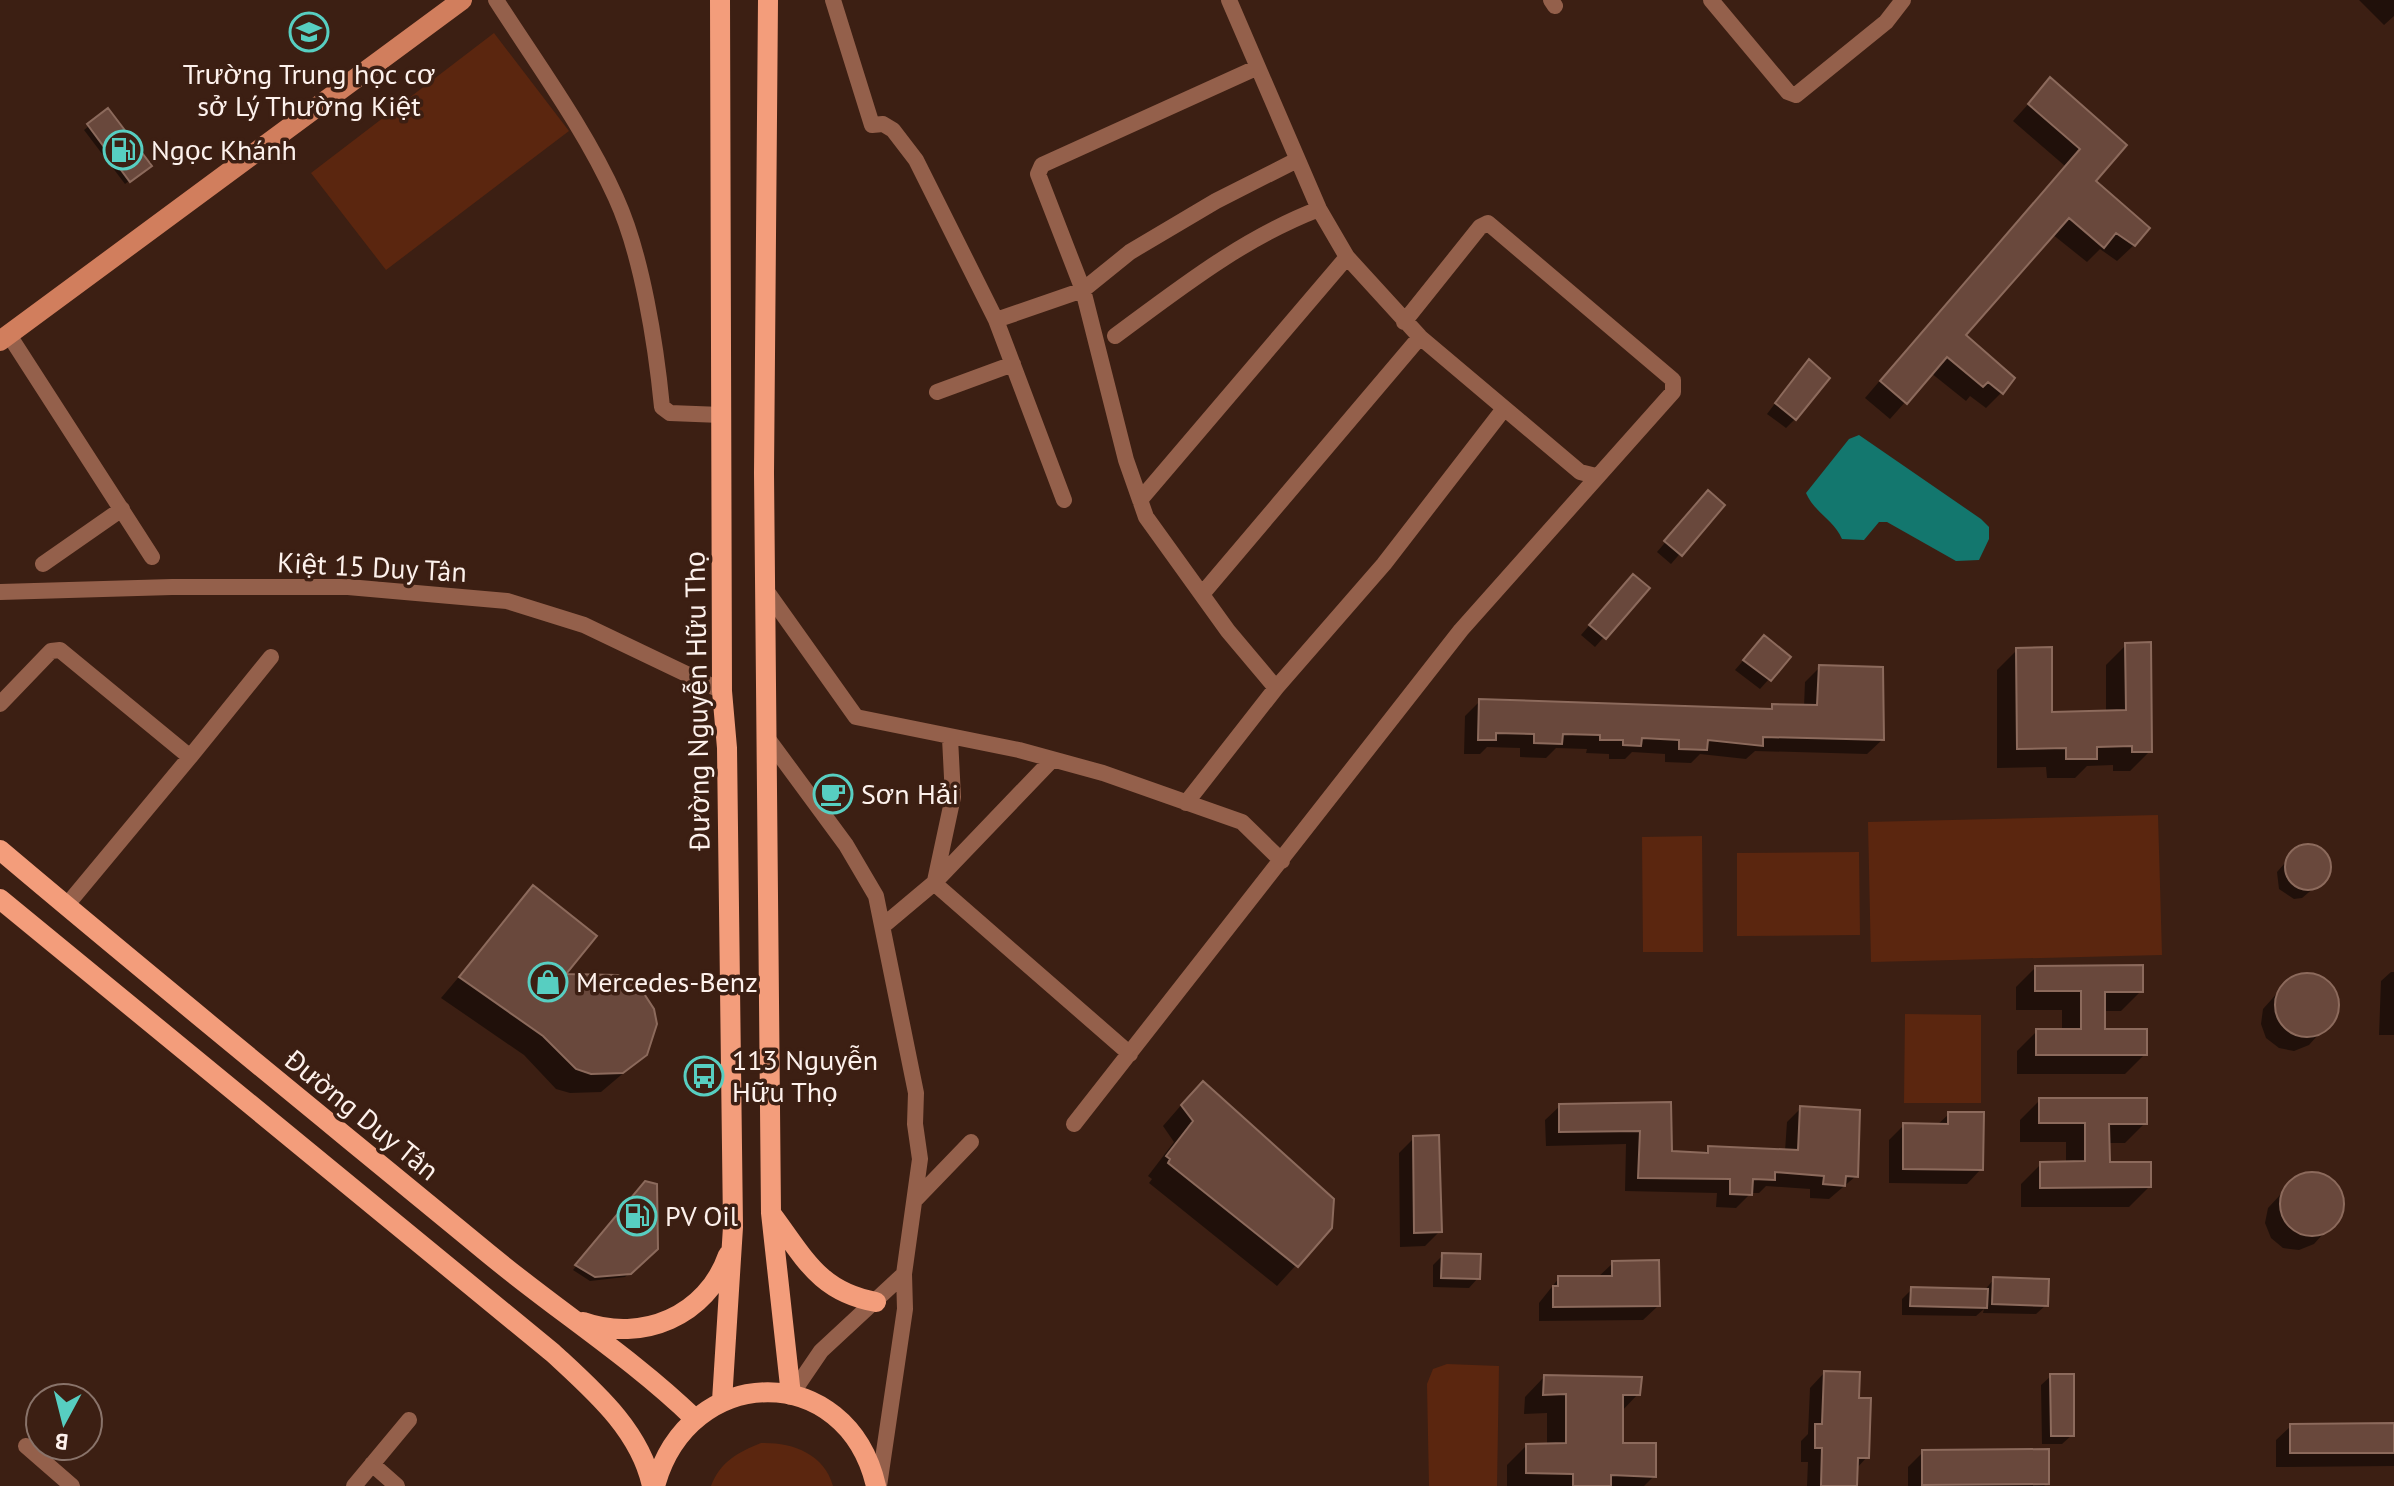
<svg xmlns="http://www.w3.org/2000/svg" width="2394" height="1486" viewBox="0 0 2394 1486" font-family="'PT Sans',sans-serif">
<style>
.green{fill:#5b260f}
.water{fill:#13776e}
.shadow{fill:#0007}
.building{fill:#69483c;stroke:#8c6a5c;stroke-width:2}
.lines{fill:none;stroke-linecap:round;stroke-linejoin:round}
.street{stroke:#94604b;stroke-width:16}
.secondary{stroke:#d17e5d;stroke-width:20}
.primary{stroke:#f39d7b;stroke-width:20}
.labels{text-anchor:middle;stroke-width:7;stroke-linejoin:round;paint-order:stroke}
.poi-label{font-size:28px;fill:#fdf1ec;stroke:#3c1f13;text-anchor:start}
.street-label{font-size:28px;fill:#fdf1ec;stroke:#3c1f13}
</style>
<rect width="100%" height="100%" fill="#3c1f13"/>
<!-- green -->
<path class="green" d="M494 33 569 131 386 270 311 173Z
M2158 815 2162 955 1871 962 1868 822Z
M1702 836 1703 952H1643L1642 837Z
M1859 852 1860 935 1737 936V853Z
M1905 1014 1981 1015V1103H1904Z
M1447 1364 1499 1366 1497 1486H1429L1427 1384 1433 1369Z
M761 1443C791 1442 824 1453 833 1486H711C720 1462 738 1452 761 1443Z"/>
<!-- water -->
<path class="water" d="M1859 435 1981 519 1989 527V539L1979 560 1956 561 1887 522H1879L1864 540 1842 539C1834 520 1814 512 1806 493L1849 439Z"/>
<!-- shadow -->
<path class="shadow" d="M2359 0H2394V16L2384 25Z
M2050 80 2124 145 2093 181 2134 245 2117 261 2100 249 2087 262 2052 234 1964 335 2002 392 1986 408 1970 396 1966 401 1931 373 1890 419 1865 398 2065 166 2013 121Z
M108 111 145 169 125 184 84 130Z
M1800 371 1795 419 1786 428 1767 414Z
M1699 503 1722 505 1671 564 1657 552Z
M1623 586 1647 588 1595 647 1581 635Z
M2126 645 2150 751 2130 771H2113V765L2087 766 2075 778H2047L2046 767 1997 768V670L2017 650 2050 714 2106 713V665Z
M1755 647 1788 658 1760 689 1735 670Z
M1820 667 1882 740 1867 754 1755 751 1746 759 1700 754 1691 763 1665 762V754L1632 752 1625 759H1609V754L1586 753 1587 749 1556 748 1546 758 1520 757V748L1487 747 1480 754H1464L1465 716 1480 701 1768 711 1773 706 1804 707 1805 682Z
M2298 848H2315L2328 860 2327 877 2302 898 2294 899 2279 889 2277 872Z
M534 888 562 976 646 1054 601 1092 570 1093 556 1089 524 1055 441 998Z
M2035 968 2141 991 2121 1011H2103L2104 1031 2145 1054 2125 1074H2017V1051L2037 1031H2062V1010H2016V987Z
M2391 972H2394V1035H2379L2381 981Z
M2303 975 2319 977 2331 987 2337 1001 2334 1017 2309 1045 2294 1051 2279 1048 2266 1038 2261 1024 2263 1009 2289 980Z
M2040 1100 2145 1123 2125 1143H2107L2108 1164 2149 1187 2129 1207H2021V1184L2041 1164H2066V1142H2020V1120Z
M1183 1103 1330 1228 1277 1286 1149 1183 1152 1179 1148 1176 1174 1142 1163 1126Z
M1669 1104 1670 1153 1702 1155 1709 1149 1785 1151 1787 1122 1801 1108 1856 1176 1829 1199 1810 1198V1189L1766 1186 1759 1193H1751L1736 1208 1716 1207 1717 1193 1625 1191 1626 1144 1546 1146 1545 1120 1560 1106Z
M1949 1114 1981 1169 1967 1184 1889 1183V1140L1904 1125H1937Z
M1414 1138 1440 1231 1425 1246 1400 1247 1399 1153Z
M2308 1174 2324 1177 2336 1186 2342 1201 2339 1216 2314 1244 2299 1250 2283 1248 2271 1238 2265 1223 2268 1208 2294 1180Z
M641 1188 656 1248 625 1277 590 1281 573 1270Z
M1443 1255 1478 1278 1469 1288 1433 1287V1265Z
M1613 1263 1658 1306 1643 1320 1539 1321V1303L1559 1278H1597Z
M1994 1279 2046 1305 2036 1314 1983 1313 1984 1309 1976 1316 1902 1315V1299L1912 1289 1984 1291Z
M1824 1373 1857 1400 1867 1457 1856 1469 1855 1486H1807L1808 1462H1801V1441L1808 1434 1810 1388Z
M2051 1376 2072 1435 2062 1444H2042L2041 1385Z
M1544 1377 1638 1394 1621 1412V1445L1654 1476 1644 1486H1507V1465L1526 1446 1547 1445V1413L1524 1414 1525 1397Z
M2394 1425V1466L2276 1467V1440L2291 1426Z
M1923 1452 2047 1483 2044 1486H1908V1467Z"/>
<!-- building -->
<path class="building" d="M2050 77 2127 145 2096 181 2150 228 2135 246 2116 233 2104 248 2069 218 1966 335 2015 378 2003 394 1988 382 1983 387 1947 357 1907 404 1880 381 2080 149 2028 104Z
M108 108 152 166 130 182 87 124Z
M1809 359 1830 378 1796 420 1775 403Z
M1708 490 1725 505 1682 556 1664 541Z
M1633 574 1650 588 1606 639 1589 625Z
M1764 635 1791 657 1771 681 1743 660Z
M2151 642 2152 752H2132V746L2097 747V759H2066V748L2017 749 2016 648 2052 647V712L2126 710 2125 643Z
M1819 665 1883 667 1884 740 1763 737V746L1708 740 1707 750 1679 749V740L1642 738 1641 746 1623 745V740H1600V735L1563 734 1562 744 1534 743V734L1496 733V740H1478L1479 699 1772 709V704L1817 705Z
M2285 867a23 23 0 1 1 46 0a23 23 0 1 1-46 0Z
M533 885 597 936 566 974 618 975 639 986 654 1009 657 1024 647 1055 623 1073 591 1074 576 1069 543 1036 459 977Z
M2143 965V992H2105V1029H2147V1055H2036V1029H2081V991H2035V966Z
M2275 1005a32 32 0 1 1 64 0a32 32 0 1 1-64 0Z
M1203 1081 1334 1199 1332 1228 1298 1267 1168 1163 1170 1159 1166 1156 1193 1121 1181 1105Z
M2039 1098H2147V1124H2109L2110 1162H2151V1187L2040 1188V1162L2085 1161V1123H2039Z
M1671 1102 1672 1151 1708 1153V1146L1798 1150 1800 1106 1860 1110 1858 1177 1846 1176 1845 1186 1823 1184 1824 1176 1775 1172V1180L1753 1179 1752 1195 1730 1194V1179L1638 1178 1640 1131 1559 1132V1104Z
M1948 1112H1984L1983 1170 1903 1169V1123L1948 1124Z
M1439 1135 1442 1232 1414 1233 1413 1136Z
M2280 1204a32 32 0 1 1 64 0a32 32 0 1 1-64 0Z
M645 1181 657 1184 658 1249 631 1274 595 1277 575 1265Z
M1442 1253 1481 1254 1480 1279 1441 1278Z
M1659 1260 1660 1306 1553 1307V1286H1558V1276H1612V1261Z
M1993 1277 2049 1279 2048 1306 1992 1304Z
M1911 1287 1988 1289 1987 1308 1910 1306Z
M1824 1371 1860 1372 1859 1398H1871L1869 1458H1858L1857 1486H1821L1822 1448H1815V1424H1822Z
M2050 1374H2074V1436H2051Z
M1544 1375 1642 1377 1640 1395H1623V1443H1656V1477L1611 1475V1486H1573V1474L1526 1473V1444L1566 1443V1394L1543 1395Z
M2394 1423V1453H2290V1424Z
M2049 1449V1484L1922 1485V1450Z"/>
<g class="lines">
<!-- street -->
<path class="street" d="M496 0C537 64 585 129 616 198 642 255 656 345 662 407L670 413 721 415
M833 0 872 125 883 124 893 130 916 160 996 320 1064 500
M1229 0 1319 209 1347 257 1420 337 1580 472 1596 476
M1551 0 1555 6
M1711 0 1788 92 1796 95 1886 22 1903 0
M1256 68 1042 165 1038 174 1083 290 1126 460 1146 517 1228 631 1276 688
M996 320 1083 290 1130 252 1216 201 1297 160
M9 335 152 557
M1115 336C1180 288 1243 238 1319 209
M937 392 1013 364
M1140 500 1347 257
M43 564 122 509
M765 589 856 717 1019 750 1103 773 1242 822 1282 861
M0 592 172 587H348L507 601 584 625 722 691
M1203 593 1420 337
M0 704 51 651 60 650 190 757 66 906
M765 735 846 845 876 896 916 1093 915 1124 920 1159 904 1274 905 1309 879 1486
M190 757 271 657
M1186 803 1276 688 1384 564 1503 410
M935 881 953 797 950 738
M934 883 1130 1054
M884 925 934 883 1051 761
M1074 1124 1461 630 1673 392V380L1488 223 1480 227 1404 322
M916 1199 971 1142
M791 1395 821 1351 904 1274
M26 1446 72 1486
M372 1464 397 1486
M354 1486 409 1420"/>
<!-- secondary -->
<path class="secondary" d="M0 341 462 0"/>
<!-- primary -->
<path class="primary" d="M720 0 722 691 727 748 733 1227 722 1401
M768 0 764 473 771 1213 791 1395
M0 850C163 988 330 1123 495 1259 561 1313 633 1359 694 1418
M0 899 553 1353C594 1391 640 1430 652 1486
M773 1216C805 1259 820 1292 876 1302
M583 1322C642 1343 707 1316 728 1255
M655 1486C689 1362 847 1360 876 1486"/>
</g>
<!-- icons -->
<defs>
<symbol id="school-ring" viewBox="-11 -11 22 22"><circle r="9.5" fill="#3c1f13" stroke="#57cec1" stroke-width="1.5"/><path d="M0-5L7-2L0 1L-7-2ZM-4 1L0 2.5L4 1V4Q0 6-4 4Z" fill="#57cec1"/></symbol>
<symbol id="fuel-ring" viewBox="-11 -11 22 22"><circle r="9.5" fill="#3c1f13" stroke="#57cec1" stroke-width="1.5"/><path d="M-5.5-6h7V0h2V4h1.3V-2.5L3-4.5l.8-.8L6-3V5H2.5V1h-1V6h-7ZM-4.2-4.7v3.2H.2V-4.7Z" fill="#57cec1"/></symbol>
<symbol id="cafe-ring" viewBox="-11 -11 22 22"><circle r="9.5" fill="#3c1f13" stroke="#57cec1" stroke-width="1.5"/><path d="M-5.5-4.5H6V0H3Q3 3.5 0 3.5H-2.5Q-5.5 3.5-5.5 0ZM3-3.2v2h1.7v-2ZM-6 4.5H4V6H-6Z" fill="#57cec1"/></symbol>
<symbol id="shop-ring" viewBox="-11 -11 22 22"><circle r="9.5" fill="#3c1f13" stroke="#57cec1" stroke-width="1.5"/><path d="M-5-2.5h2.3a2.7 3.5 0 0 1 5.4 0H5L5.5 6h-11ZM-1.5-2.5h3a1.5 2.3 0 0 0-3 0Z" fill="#57cec1"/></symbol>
<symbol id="bus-ring" viewBox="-11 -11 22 22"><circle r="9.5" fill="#3c1f13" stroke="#57cec1" stroke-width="1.5"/><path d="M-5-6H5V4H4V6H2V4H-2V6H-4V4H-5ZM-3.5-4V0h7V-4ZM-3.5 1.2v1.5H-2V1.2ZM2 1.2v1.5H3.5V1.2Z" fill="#57cec1"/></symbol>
</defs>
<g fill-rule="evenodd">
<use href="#school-ring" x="287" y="10" width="44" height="44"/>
<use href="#fuel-ring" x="101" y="128" width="44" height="44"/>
<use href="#cafe-ring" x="811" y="772" width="44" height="44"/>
<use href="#shop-ring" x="526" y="960" width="44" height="44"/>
<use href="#bus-ring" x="682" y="1054" width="44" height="44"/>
<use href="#fuel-ring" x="615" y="1194" width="44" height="44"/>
</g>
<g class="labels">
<!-- poi labels -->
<g class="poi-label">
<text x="309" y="84" text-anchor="middle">Trường Trung học cơ<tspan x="309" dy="32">sở Lý Thường Kiệt</tspan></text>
<text x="151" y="160">Ngọc Khánh</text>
<text x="861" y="804">Sơn Hải</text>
<text x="576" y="992">Mercedes-Benz</text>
<text x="732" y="1070">113 Nguyễn<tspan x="732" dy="32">Hữu Thọ</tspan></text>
<text x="665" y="1226">PV Oil</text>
</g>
<!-- street labels -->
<g class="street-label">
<text transform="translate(372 567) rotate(3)" y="10">Kiệt 15 Duy Tân</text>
<text transform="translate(697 701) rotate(-91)" y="10">Đường Nguyễn Hữu Thọ</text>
<text transform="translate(362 1115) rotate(39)" y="10">Đường Duy Tân</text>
</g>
</g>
<!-- north arrow -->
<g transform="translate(64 1422) rotate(187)"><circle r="38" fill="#3c1f13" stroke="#89736a" stroke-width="2"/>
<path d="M0-6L14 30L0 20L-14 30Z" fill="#57cec1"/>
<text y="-12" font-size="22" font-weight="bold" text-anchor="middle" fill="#fdf1ec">B</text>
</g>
</svg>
